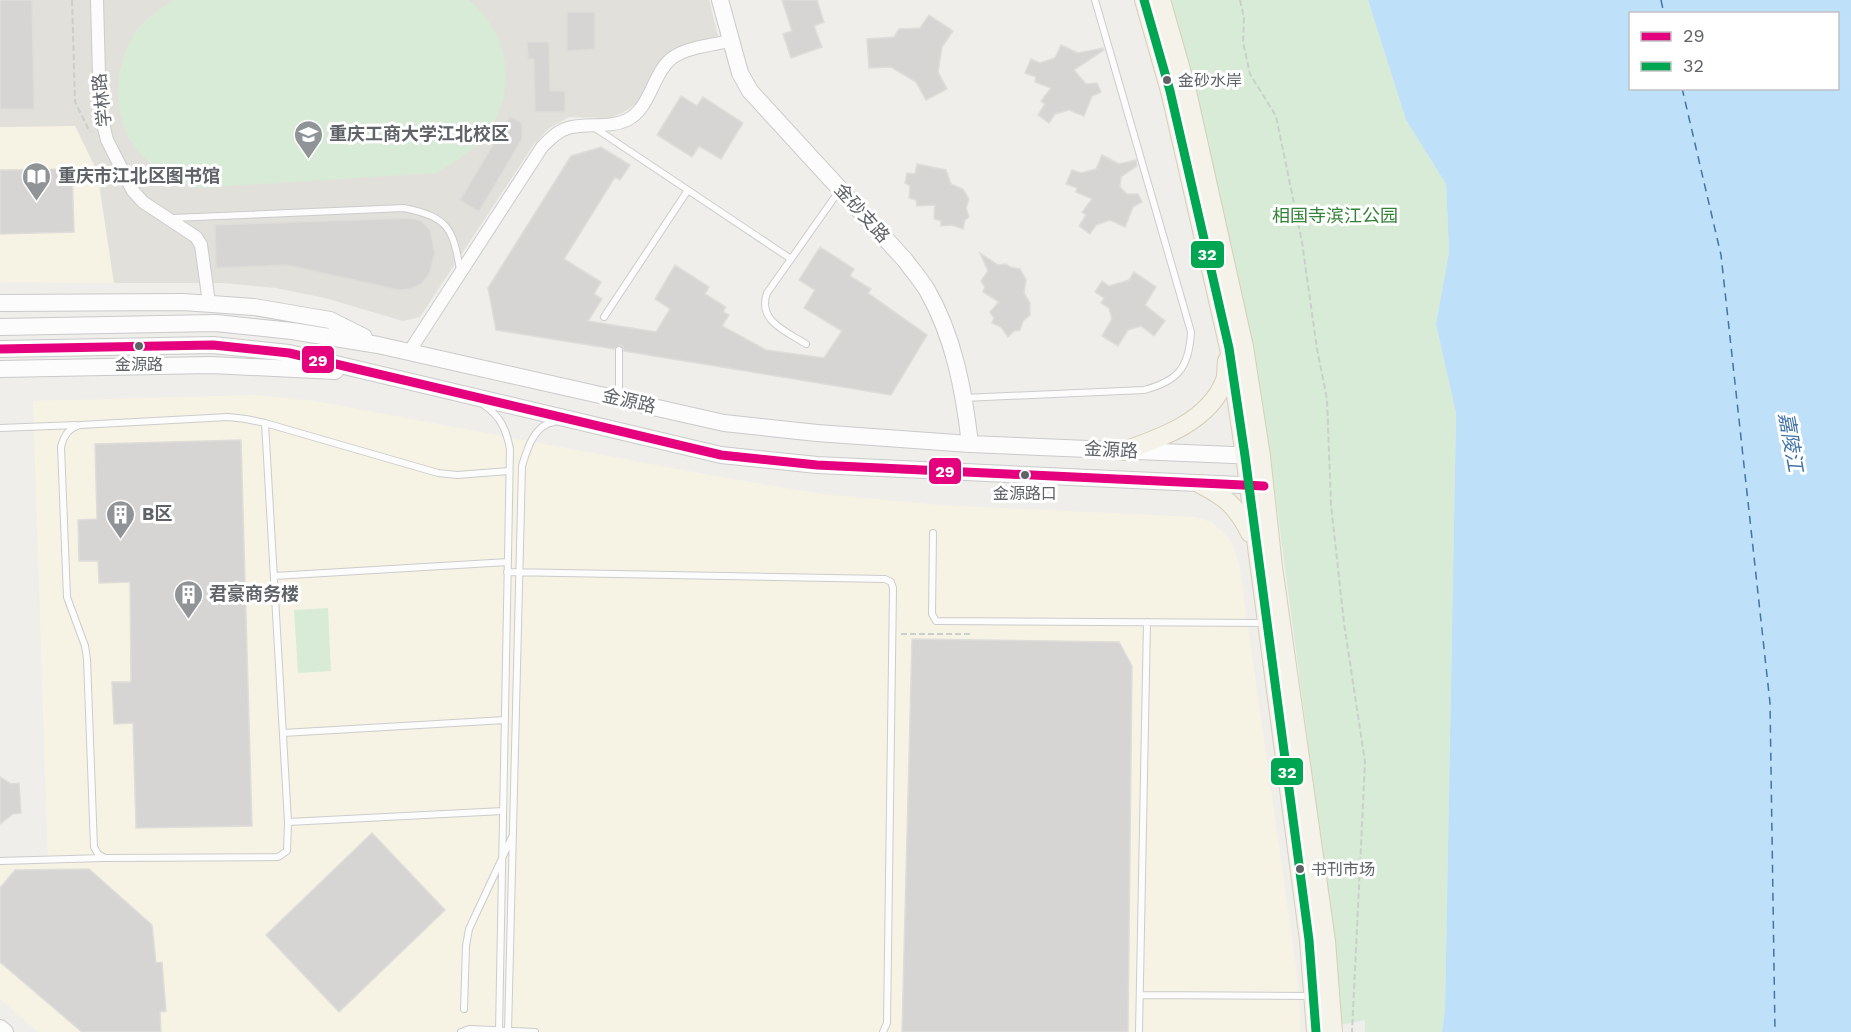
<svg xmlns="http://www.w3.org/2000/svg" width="1851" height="1032" viewBox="0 0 1851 1032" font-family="'Work Sans','Noto Sans SC',sans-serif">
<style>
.commercial{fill:#f7f3e4}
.education{fill:#e2e0da}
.green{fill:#d8ebd6}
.water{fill:#bfe0f9;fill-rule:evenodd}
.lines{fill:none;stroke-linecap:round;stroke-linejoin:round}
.ferry{stroke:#4174aa;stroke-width:1.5;stroke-dasharray:8 6;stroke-linecap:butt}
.building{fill:#d6d5d3;stroke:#deddd9;stroke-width:1.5}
.lane-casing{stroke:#cbcccc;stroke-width:8}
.street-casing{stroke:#cbcccc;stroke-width:14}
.secondary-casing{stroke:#cacacb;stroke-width:18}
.primary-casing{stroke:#d7ceb8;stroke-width:20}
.path{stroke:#cacfcc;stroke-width:2;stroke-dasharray:6 3;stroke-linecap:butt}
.lane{stroke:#fdfcfc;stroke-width:6}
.street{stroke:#fdfcfc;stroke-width:12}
.secondary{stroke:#fdfcfc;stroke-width:16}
.primary{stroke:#f4f2e9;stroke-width:18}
.bus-1-casing{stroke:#fff;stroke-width:14}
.bus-2-casing{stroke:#fff;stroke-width:14}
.bus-1{stroke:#e5007d;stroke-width:9}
.bus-2{stroke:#00a651;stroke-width:9}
.bus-dot{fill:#5f6368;stroke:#fff;stroke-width:2}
.labels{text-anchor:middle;stroke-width:6;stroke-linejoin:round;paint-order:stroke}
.bus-label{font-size:16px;fill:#5f6368;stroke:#fff;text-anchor:start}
.street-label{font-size:18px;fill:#5f6368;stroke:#fff}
.poi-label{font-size:18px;font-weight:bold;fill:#5f6368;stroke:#fff;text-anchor:start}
.park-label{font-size:18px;fill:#348238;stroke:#fff}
.water-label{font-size:20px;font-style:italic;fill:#4174aa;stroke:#fff}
.line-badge{stroke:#fff;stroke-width:2}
.badge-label{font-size:16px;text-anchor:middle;font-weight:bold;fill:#fff}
</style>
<rect width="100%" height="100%" fill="#efeeea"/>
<!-- commercial -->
<path class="commercial" d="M75 126 97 171 114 283 0 282V127Z
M256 395 315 401 715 476 822 494 939 505 1195 517 1211 522 1224 533 1232 544 1239 563 1297 974 1300 1015V1032H38L0 999V865L48 864 33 401Z"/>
<!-- education -->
<path class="education" d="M0 0H709L718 36 671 50 659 63 637 103 624 112 610 118 569 117 548 129 532 147 420 317 403 321 325 298 276 288 223 283H114L97 171 75 126 0 127Z"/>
<!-- green -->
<path class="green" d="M174 0H469C504 29 516 76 497 117 494 122 492 129 488 133 473 151 456 161 437 173L197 188C177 179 158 172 142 156 111 124 112 72 133 36 142 21 159 9 174 0Z
M1169 0H1368L1406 120 1446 184 1449 252 1436 324 1456 413 1445 1009 1442 1032H1365V1020L1339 1025 1334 938 1270 454 1253 351Z
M328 608 331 671 298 673 294 610Z"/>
<!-- water -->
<path class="water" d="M1368 0H1851V1032H1442L1445 1009 1456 413 1436 324 1449 252 1446 184 1406 120ZM1630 14H1838V88H1630Z"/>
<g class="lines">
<!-- ferry -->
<path class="ferry" d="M1661 0 1664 14
M1682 88 1721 255 1770 703 1775 1032"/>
</g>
<!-- building -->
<path class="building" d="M0 0H32L34 109H0Z
M782 0H817L824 22 814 26 822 47 791 58 783 34 792 31Z
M567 12H595V49L567 51Z
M929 15 953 31 942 47 938 72 947 89 926 100 916 82 891 67 869 68 867 39 894 37 899 29 920 28Z
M527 42H549L550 91H565V112H535L534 59H528Z
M1061 45 1078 53 1103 48 1104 50 1074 70 1086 84 1097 83 1101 92 1092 96 1084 116 1069 110 1055 114 1049 123 1038 115 1045 104 1041 101 1051 88 1035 82 1036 77 1025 73 1031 59 1040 63 1055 58Z
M681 96 697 106 703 97 743 123 721 159 699 146 692 157 657 135Z
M510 116 522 123V139L479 212 460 200Z
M601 147 630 165 620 180 615 177 564 259 601 282 594 294 602 299 588 321 656 332 670 309 655 299 675 265 709 287 705 294 726 307 723 312 729 315 722 326 766 350 824 358 842 331 804 308 815 290 799 280 820 247 854 269 850 276 871 289 868 293 927 335 891 395 624 351 623 347 620 345 614 349 496 330 488 288 571 156Z
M1102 155 1119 164 1136 160 1137 166 1121 177 1120 187 1127 194H1138L1142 202 1133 207 1125 227 1110 220 1096 225 1090 234 1079 226 1086 215 1082 212 1092 199 1076 192 1077 188 1066 184 1072 170 1081 173 1096 169Z
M917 164 946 170 951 184 963 189 969 199 966 208 969 217 965 220 963 229 952 225 941 226V221L934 219 935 205 917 206 916 200 909 198 910 186 905 183 907 173 915 174Z
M72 169 74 232 0 234V170Z
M412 218 422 221 430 230 435 253 429 275 421 284 410 289 399 290 287 265 216 268 215 225Z
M980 253 998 265 1006 264 1010 267 1020 269 1026 280 1024 293 1030 303V315L1023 321 1020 330 1014 331 1008 337 1001 327 992 323 994 318 990 312 999 302 983 292 985 287 981 281 988 271Z
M1134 272 1156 287 1145 305 1165 321 1154 336 1141 326 1128 330 1118 346 1102 336 1112 319 1109 308 1101 303 1104 298 1095 292 1102 281 1109 286 1129 280Z
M241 440 252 826 136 828 133 723 114 724 112 682H131L130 582 99 583 98 561H79L78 520 97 519 95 444Z
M912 639 1119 642 1132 666 1128 1032H902Z
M0 777 11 784 19 783 21 813 13 814 0 824Z
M372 833 445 910 339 1012 266 935Z
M89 869 152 925 156 963 162 962 166 1011 160 1012 161 1032H82L0 962V888L15 870Z"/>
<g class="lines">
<defs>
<path id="lane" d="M595 128 791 259
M172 218 404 208C448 217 453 228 460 270
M604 317 688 190
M806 344C786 331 757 321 767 293L839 191
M619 398V350
M964 398 1144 390C1178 381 1189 368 1191 332L1095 0
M484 405C501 417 506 429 510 449L499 1030
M265 423 288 822 287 851 278 857 105 858 98 854 94 847 87 659 85 646 67 597 61 447C64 435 68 429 80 425L228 417 246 419 265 423 438 473 457 475 509 471
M0 428 76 425
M933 533 932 614 936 621 1266 623
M507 572 885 579 891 582 893 588 887 1023 883 1032
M274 576 508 562
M283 733 505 720
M288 822 503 811
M0 861 104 858
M1140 995 1310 996
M464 1009 466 946 469 929 512 837
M508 1031 522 466C527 449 534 425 554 422
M461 1032 469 1029 535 1032
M1139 1032 1147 622"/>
<path id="street" d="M97 0 100 111 107 140 133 191 143 202 196 237 201 245 209 303
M409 352 542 147C549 140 557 131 568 128 587 122 608 129 627 120 651 108 652 74 672 58 687 47 712 45 730 41"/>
<path id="secondary" d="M720 0 740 73 750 91 905 260C912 270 921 280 927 290 954 337 964 391 970 444
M0 303 183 302 254 307 330 320 364 337
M0 327 216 323 292 331 378 345 724 423 817 433 970 444 1257 456
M0 349 213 345 289 353 721 455 817 465 1261 486
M0 369 211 365 335 371
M0 1028 5 1032"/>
<path id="primary" d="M1144 0 1170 91 1229 348 1245 456 1309 940 1316 1032
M1161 0 1186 87 1244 347 1261 456 1273 567 1326 941 1333 1032
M1124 451C1161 438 1210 421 1225 380 1227 375 1226 367 1227 361
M1200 484C1226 497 1237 507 1250 533"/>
</defs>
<!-- lane casing -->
<use href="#lane" class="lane-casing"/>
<!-- street casing -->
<use href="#street" class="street-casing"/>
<!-- secondary casing -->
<use href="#secondary" class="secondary-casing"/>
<!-- primary casing -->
<use href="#primary" class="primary-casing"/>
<!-- path -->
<path class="path" d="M72 0 75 102 90 132
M1240 0 1244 18 1243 42 1250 74 1276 116 1302 242 1317 349 1327 399 1331 505 1344 623 1365 762 1352 1032
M901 634H969V630"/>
<!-- lane -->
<use href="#lane" class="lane"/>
<!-- street -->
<use href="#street" class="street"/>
<!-- secondary -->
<use href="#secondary" class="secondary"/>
<!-- primary -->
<use href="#primary" class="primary"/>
<defs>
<path id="bus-1" d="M0 349 213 345 289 353 721 455 817 465 1264 486"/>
<path id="bus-2" d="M1144 0 1170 91 1229 348 1245 456 1309 940 1316 1032"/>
</defs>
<!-- bus-1 casing -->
<use href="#bus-1" class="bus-1-casing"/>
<!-- bus-2 casing -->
<use href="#bus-2" class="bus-2-casing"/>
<!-- bus-1 -->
<use href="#bus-1" class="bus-1"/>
<!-- bus-2 -->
<use href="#bus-2" class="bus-2"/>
</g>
<!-- icons -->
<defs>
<symbol id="university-pin" viewBox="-11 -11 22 30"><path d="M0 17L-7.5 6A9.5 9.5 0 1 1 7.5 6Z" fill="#919496" stroke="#fff"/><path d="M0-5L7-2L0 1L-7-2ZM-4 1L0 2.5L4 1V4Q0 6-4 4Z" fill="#fff"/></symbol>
<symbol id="library-pin" viewBox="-11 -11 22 30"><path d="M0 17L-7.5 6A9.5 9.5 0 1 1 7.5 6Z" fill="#919496" stroke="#fff"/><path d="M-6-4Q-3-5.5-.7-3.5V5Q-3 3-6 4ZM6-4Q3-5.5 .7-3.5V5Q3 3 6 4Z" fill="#fff"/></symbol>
<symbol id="building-pin" viewBox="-11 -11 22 30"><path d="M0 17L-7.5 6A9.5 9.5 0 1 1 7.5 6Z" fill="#919496" stroke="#fff"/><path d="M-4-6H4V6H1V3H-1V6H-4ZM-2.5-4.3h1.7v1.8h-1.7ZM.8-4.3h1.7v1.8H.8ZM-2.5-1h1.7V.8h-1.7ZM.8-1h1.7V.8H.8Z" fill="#fff"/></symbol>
</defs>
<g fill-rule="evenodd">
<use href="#university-pin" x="292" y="118" width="33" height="45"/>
<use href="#library-pin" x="20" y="160" width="33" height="45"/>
<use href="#building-pin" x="104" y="498" width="33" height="45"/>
<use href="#building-pin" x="172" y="578" width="33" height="45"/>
</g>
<!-- markers -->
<g class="bus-dot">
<circle cx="1167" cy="80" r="5"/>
<circle cx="139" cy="346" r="5"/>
<circle cx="1025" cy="475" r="5"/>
<circle cx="1300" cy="869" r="5"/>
</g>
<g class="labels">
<!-- bus labels -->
<g class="bus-label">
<text x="1178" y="86">金砂水岸</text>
<text x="139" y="370" text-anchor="middle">金源路</text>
<text x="1025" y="499" text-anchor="middle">金源路口</text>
<text x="1311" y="875">书刊市场</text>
</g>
<!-- street labels -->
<g class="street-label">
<text transform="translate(102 100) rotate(-96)" y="6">学林路</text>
<text transform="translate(862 213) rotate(48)" y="6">金砂支路</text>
<text transform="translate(629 401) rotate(13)" y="6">金源路</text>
<text transform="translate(1111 450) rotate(3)" y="6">金源路</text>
</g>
<!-- poi labels -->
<g class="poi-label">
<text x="329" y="140">重庆工商大学江北校区</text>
<text x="58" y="182">重庆市江北区图书馆</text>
<text x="142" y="520">B区</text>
<text x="209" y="600">君豪商务楼</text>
</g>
<!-- park labels -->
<g class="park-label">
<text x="1335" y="222">相国寺滨江公园</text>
</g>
<!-- water labels -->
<g class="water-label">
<text transform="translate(1791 442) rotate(80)" y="7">嘉陵江</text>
</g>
</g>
<g class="line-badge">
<rect x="1190" y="240" width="35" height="29" rx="6" fill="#00a651"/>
<rect x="301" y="345" width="34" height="29" rx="6" fill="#e5007d"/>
<rect x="928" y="457" width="34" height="28" rx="6" fill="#e5007d"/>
<rect x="1270" y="757" width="34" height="29" rx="6" fill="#00a651"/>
</g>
<g class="badge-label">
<text x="1207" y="260">32</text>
<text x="318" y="366">29</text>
<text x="945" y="477">29</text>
<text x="1287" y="778">32</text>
</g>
<!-- legend -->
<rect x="1629" y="12" width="210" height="78" fill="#ffffff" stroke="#bfc1c3" stroke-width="1.5"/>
<rect x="1641" y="32" width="30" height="9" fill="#e5007d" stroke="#bfc1c3" stroke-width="1.5"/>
<text x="1683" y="42" font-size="18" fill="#5f6368">29</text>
<rect x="1641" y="62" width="30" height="9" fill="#00a651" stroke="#bfc1c3" stroke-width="1.5"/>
<text x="1683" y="72" font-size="18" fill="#5f6368">32</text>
</svg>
